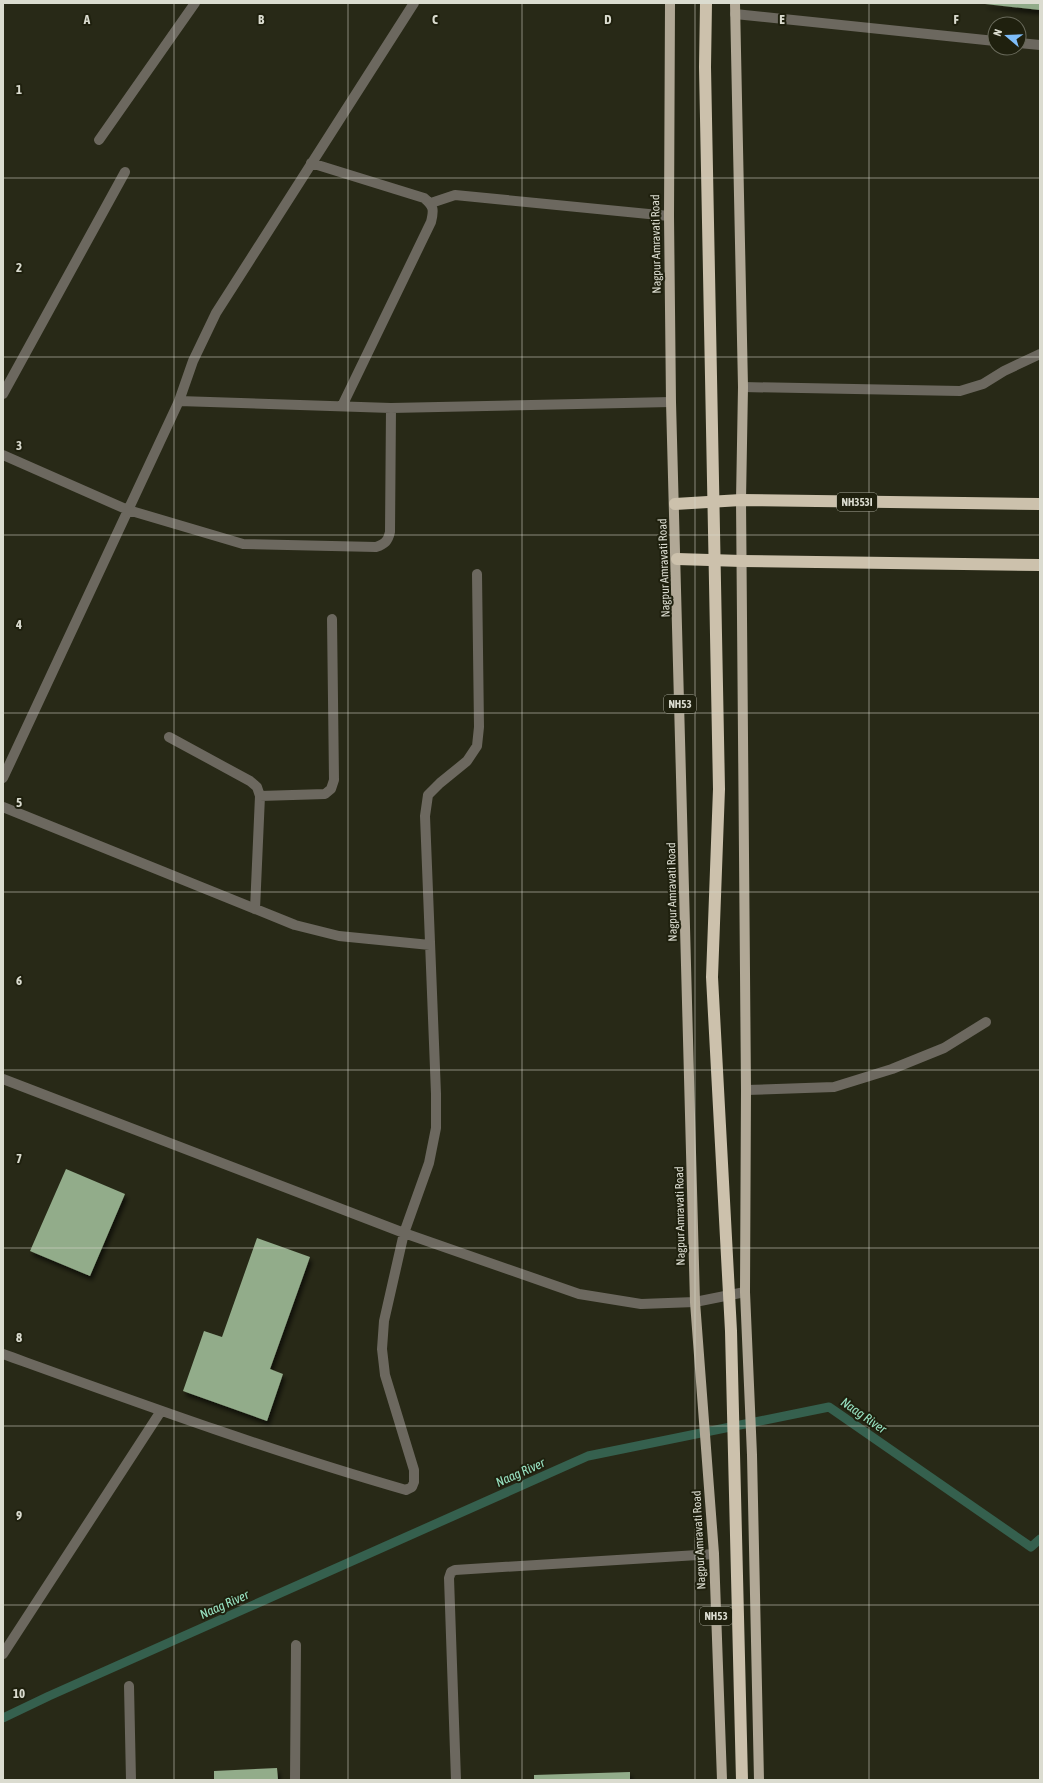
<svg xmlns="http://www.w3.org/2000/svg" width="1043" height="1783" viewBox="0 0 1043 1783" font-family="'Asap Condensed',sans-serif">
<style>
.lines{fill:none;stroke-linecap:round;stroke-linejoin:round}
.stream{stroke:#35604e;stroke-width:9}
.building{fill:#92ac8a;filter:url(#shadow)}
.minor{stroke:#6c685f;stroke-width:10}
.major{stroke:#b1a896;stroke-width:10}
.highway{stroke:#ccc1ac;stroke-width:12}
.highway-bridge{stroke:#ccc1ac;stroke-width:12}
.grid{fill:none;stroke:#dbdcd0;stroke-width:1;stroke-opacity:0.55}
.labels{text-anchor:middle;stroke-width:4;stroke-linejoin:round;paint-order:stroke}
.shield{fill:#1f200e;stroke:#a3a496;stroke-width:1}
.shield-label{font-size:11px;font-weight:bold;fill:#dbdcd0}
.street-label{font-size:12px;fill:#dbdcd0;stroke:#1f200e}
.water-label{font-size:13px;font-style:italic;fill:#98e2c2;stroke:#1f200e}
.grid-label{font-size:13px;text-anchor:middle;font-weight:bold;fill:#dbdcd0;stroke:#1f200e;stroke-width:4;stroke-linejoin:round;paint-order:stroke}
</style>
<defs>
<filter id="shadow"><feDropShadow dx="2.5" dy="4.5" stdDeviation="2" flood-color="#0009"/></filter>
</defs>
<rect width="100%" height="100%" fill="#282917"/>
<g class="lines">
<!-- stream -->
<path class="stream" d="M3 1718 49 1696 588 1456 829 1407 1031 1547 1040 1539"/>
</g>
<!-- building -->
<path class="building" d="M985 3H1040V10L985 4Z
M66 1169 125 1194 90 1276 30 1251Z
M257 1238 310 1257 270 1369 283 1374 267 1421 183 1391 204 1331 222 1337Z
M277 1768 278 1780H214V1771Z
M630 1772V1780H534V1775Z"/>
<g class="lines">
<!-- minor -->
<path class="minor" d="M735 14 995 41
M1019 43 1040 45
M99 140 195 3
M311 163 424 198C434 206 434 210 431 222L342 406
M431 203 455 195 669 216
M743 387 960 391 983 384 1004 371 1040 354
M3 394 125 172
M179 401 193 361 216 313 414 3
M3 455 128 510 243 544 376 547C385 544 388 541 390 532L391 408
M169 737 250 781 257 787 260 796 255 909
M3 778 179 401 391 408 671 402
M260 796 325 794 331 789 334 780 332 619
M3 807 295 925 339 936 430 945
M3 1079 404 1233 579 1294 641 1304 695 1302 745 1292
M746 1090 834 1087 892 1069 944 1048 986 1022
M3 1354C136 1402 270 1451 406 1490L412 1487 414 1482V1470L385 1375 382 1349 384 1321 404 1233 429 1163 436 1128V1094L425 816 428 795 440 783 467 761 477 746 479 727 477 574
M3 1654 161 1411
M129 1686 131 1780
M295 1780 296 1645
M456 1780 449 1578 451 1572 455 1570 714 1554"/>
<!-- major -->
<path class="major" d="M670 3 669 216 671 402 695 1302 714 1554 722 1780
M735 3 743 387 741 500 746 1090 745 1292 752 1455 759 1780"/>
<!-- highway -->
<path class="highway" d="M675 504 741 500 1040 504
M677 559 742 561 1040 565"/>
<!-- highway-bridge -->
<path class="highway-bridge" d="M706 3 705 67 719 789 712 977 731 1331 742 1780"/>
</g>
<!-- grid -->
<path class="grid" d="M174 3V1780M348 3V1780M522 3V1780M695 3V1780M869 3V1780M3 178H1040M3 357H1040M3 535H1040M3 713H1040M3 892H1040M3 1070H1040M3 1248H1040M3 1426H1040M3 1605H1040"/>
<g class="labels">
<!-- shield labels -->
<g class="shield">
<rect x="837" y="493" width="40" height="18" rx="3"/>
<rect x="664" y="695" width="32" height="18" rx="3"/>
<rect x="700" y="1607" width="32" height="18" rx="3"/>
</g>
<g class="shield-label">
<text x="857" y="506">NH353I</text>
<text x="680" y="708">NH53</text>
<text x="716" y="1620">NH53</text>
</g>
<!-- street labels -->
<g class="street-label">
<text transform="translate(656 244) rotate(-91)" y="4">Nagpur Amravati Road</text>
<text transform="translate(664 568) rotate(-92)" y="4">Nagpur Amravati Road</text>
<text transform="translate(672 892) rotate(-91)" y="4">Nagpur Amravati Road</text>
<text transform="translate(680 1216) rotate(-91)" y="4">Nagpur Amravati Road</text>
<text transform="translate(699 1540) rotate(-93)" y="4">Nagpur Amravati Road</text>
</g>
<!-- water labels -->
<g class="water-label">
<text transform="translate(864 1415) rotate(35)" y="5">Naag River</text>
<text transform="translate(520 1472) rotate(-24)" y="5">Naag River</text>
<text transform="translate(224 1604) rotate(-24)" y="5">Naag River</text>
</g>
</g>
<g class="grid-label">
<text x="87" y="24">A</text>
<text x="261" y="24">B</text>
<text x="435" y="24">C</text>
<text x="608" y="24">D</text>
<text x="782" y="24">E</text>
<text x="956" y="24">F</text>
<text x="19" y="94">1</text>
<text x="19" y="272">2</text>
<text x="19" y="450">3</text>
<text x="19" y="629">4</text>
<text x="19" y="807">5</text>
<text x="19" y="985">6</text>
<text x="19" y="1163">7</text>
<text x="19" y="1342">8</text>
<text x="19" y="1520">9</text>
<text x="19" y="1698">10</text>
</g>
<!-- border -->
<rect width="1043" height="1783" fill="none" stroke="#dbdcd0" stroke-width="8"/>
<!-- north arrow -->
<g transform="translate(1007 36) rotate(289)"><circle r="19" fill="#1f200e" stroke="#6a6b5c"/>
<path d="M0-3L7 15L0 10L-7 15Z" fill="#7ebdf9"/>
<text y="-6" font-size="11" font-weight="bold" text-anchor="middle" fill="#dbdcd0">N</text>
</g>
</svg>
